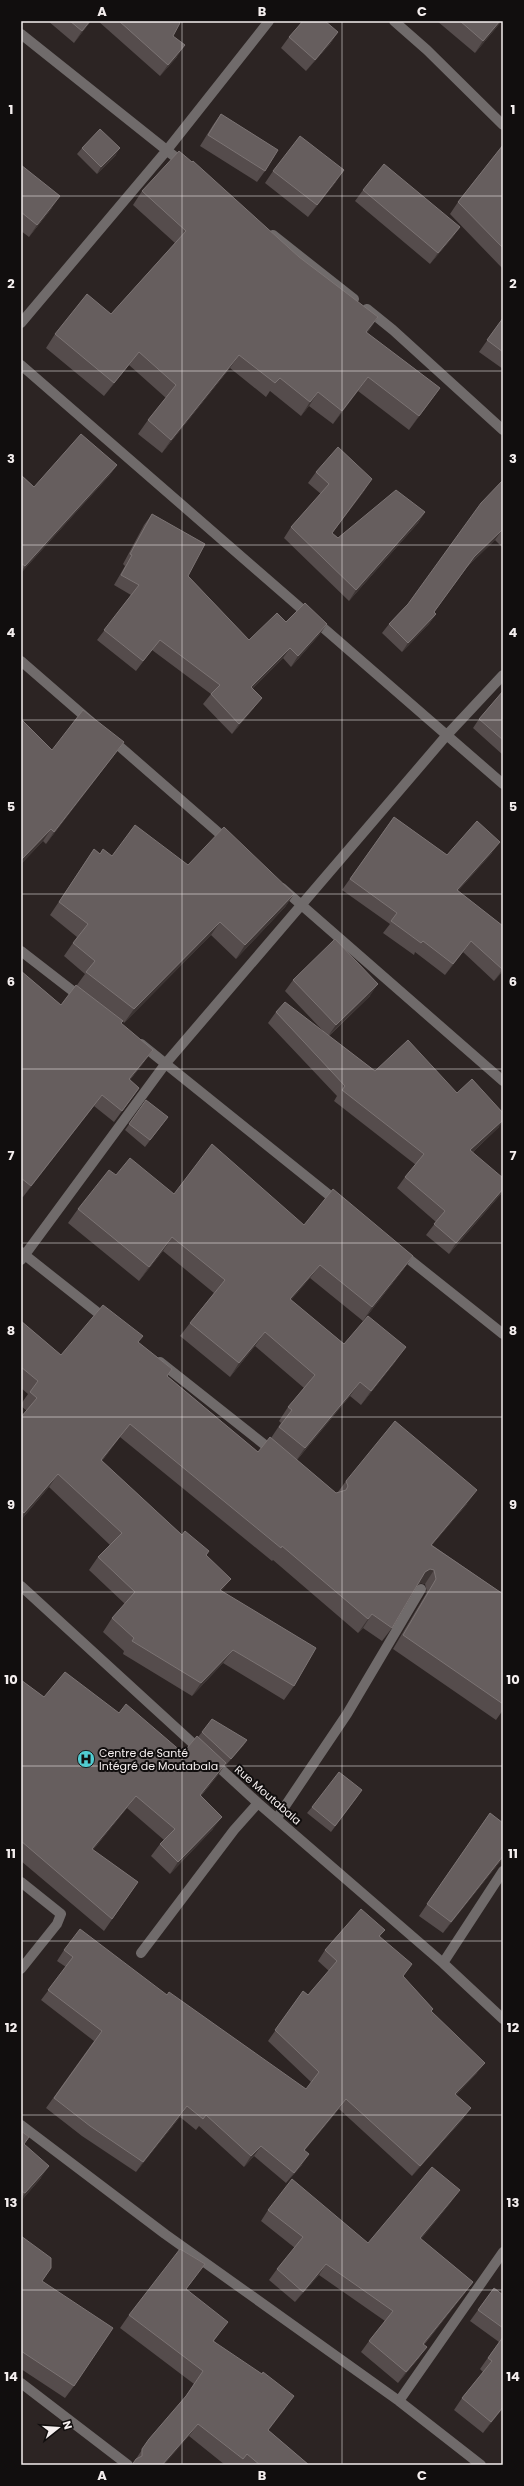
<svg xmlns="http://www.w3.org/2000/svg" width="524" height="2486" viewBox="0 0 524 2486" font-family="Poppins,sans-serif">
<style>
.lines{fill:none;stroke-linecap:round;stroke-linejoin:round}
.minor{stroke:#706b6b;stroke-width:10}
.wall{fill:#554c4c}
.shaded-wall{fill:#3d3534}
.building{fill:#665e5e;stroke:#7c7474}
.grid{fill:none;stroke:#f4eeee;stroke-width:1;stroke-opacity:0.55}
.labels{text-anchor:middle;stroke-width:4;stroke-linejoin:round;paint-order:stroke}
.poi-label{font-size:11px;fill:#f4eeee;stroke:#110e0e;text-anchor:start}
.street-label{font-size:11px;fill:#f4eeee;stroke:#110e0e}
.neatline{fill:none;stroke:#f4eeee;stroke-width:1.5}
.grid-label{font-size:13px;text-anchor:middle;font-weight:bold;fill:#f4eeee}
</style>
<rect width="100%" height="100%" fill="#2c2423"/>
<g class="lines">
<!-- minor -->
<path class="minor" d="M394 21 427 50 503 125
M21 34 184 164
M273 235 354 299
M367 309 393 330 503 430
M21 323 167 150 269 21
M21 365 503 784
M21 661 90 721
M110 738 228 841
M282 888 503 1081
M21 951 83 999
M141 1044 339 1203
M21 1252 107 1320
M400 1252 503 1334
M21 1260 166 1063 446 736 503 675
M160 1362 275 1453
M21 1586 258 1803 443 1963 503 2019
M277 1818 347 1714 421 1589
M21 1882 61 1914 57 1924 21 1969
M141 1953 234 1830 258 1803
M443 1963 503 1871
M21 2125 165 2234 399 2401 481 2465
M21 2383 128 2465
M399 2401 503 2252"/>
</g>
<!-- wall -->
<path class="wall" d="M48 21H91L74 43Z
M98 21H178L173 36 177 57 160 76Z
M437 21H502L475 53Z
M338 32 330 44 306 71 281 48 289 37Z
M221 114 265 171 257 182 200 146 213 125Z
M503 145V269L450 214 458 202Z
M82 148 116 155 97 174 77 154Z
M21 165 52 208 29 237 21 231Z
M273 171 336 182 308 217 265 183Z
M363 190 460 227 452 238 430 264 355 201Z
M142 191 367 333 440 388 409 430 358 391 333 424 309 406 301 416 270 391 266 397 230 368 162 453 138 434 148 420 166 398 129 365 104 396 46 348 55 334 111 314 175 243 133 205Z
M503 318V369L479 352Z
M117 465 109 476 21 573V475L34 487Z
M316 472 365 490 332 533 338 538 425 512 418 523 349 601 284 538 291 527 321 494 308 483Z
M503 480V548L495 540 467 567 434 612 436 614 429 624 402 652 382 633 389 624 408 604Z
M152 514 188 576 249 640 286 622 320 634 291 667 283 658 253 688 254 708 232 734 203 704 211 694 152 650 136 671 97 640 131 595 114 585 125 566 123 564 144 525Z
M503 691V755L473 728 479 719Z
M21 719 52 750 115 754 46 844 43 841 21 864Z
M394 817 447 855 492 853 458 891 503 926V971L494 981 463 952 445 975 415 952 414 955 383 933 390 924 342 890Z
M94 849 100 854 188 865 294 894 285 907 236 959 211 935 124 1023 123 1021 121 1023 145 1061 130 1080 139 1088 114 1122 94 1106 23 1197 21 1196V971L61 1005 77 985 85 974 64 956 77 937 50 915Z
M293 980 370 996 329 1036 375 1071 457 1093 499 1127 473 1152 501 1194 449 1254 426 1235 436 1222 397 1188 405 1177 416 1165 334 1101 337 1096 268 1023 276 1012 324 1032 285 991Z
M146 1100 168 1117 145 1147 125 1130Z
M116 1175 174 1194 304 1225 413 1256 403 1270 363 1321 310 1278 291 1300 344 1344 396 1361 361 1405 350 1396 297 1460 336 1493 338 1492 346 1481 467 1504 432 1545 503 1594V1710L496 1720 393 1649 427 1592 425 1584 421 1583 418 1584 392 1628 382 1641 363 1628 358 1633 273 1560 272 1561 120 1437 102 1461 182 1535 209 1551 206 1555 222 1591 294 1686 284 1700 223 1663 192 1696 123 1654 124 1651 103 1632 112 1618 125 1604 89 1570 98 1557 110 1545 49 1487 21 1520V1417L27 1411 21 1406V1404L28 1394 21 1388V1321L61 1355 139 1343 172 1369 167 1376 258 1452 271 1438 281 1423 279 1421 288 1407 304 1388 255 1346 230 1377 180 1336 190 1323 214 1293 163 1251 139 1281 68 1223 78 1209Z
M21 1680 44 1697 119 1713 183 1753 198 1737 202 1732 247 1740 243 1746 226 1765 225 1764 218 1775 201 1796 213 1829 170 1874 151 1856 160 1844 164 1840 127 1808 93 1850 138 1882 104 1931 21 1861Z
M358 1796 331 1832 307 1813 312 1807Z
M490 1813 503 1823V1858L443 1933 419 1916Z
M385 1930 380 1936 403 1976 433 2009 431 2012 477 2073 456 2095 464 2118 412 2176 339 2109 305 2150 302 2165 286 2183 254 2156 244 2167 199 2126 196 2130 180 2117 136 2172 82 2136 46 2108 94 2041 41 2000 66 1967 57 1961 64 1950 167 1995 306 2089 311 2082 268 2041 303 1991 308 1995 329 1971 318 1961 325 1950Z
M21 2131 24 2144 41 2178 21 2201Z
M452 2201 421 2239 473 2282 465 2293 424 2345 419 2358 398 2383 361 2352 369 2341 385 2321 319 2275 295 2302 269 2280 277 2269 295 2248 261 2221 268 2210 368 2243Z
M21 2236 42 2282 74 2386 65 2398 21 2369Z
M196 2276 186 2289 219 2334 214 2341 285 2409 268 2430 309 2465H225L189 2436 132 2465 149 2439 184 2399 194 2384 120 2328 129 2315Z
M494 2288 503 2295V2408L483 2433 454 2410 462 2398 483 2372 480 2369 499 2342 470 2321Z"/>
<!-- shaded-wall -->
<path class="shaded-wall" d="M90 21H91L74 43 82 31Z
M500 21H502L475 53 483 41Z
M338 32 330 44 306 71 315 60Z
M185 45 177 57 160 76 168 65Z
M120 148 116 155 97 174 101 167Z
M344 170 336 182 308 217 317 205Z
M60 196 52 208 29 237 37 225Z
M460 227 452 238 430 264 438 253Z
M378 317 369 331 357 346 366 332Z
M139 352 129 365 104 396 114 383Z
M239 355 230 368 162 453 171 440Z
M368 377 358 391 333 424 342 411Z
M440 388 430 402 409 430 419 416Z
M318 392 309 406 301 416 310 402Z
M117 465 109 476 21 573V572L25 566Z
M372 479 365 490 324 544 332 533Z
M425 512 418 523 349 601 356 590Z
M502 530 495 540 467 567 474 557Z
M436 614 429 624 402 652 408 643Z
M327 624 320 634 291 667 298 656Z
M290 648 283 658 244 697 251 687Z
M262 698 254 708 232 734 239 724Z
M124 742 115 754 46 844 54 832Z
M51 829 43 841 21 864V860Z
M500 842 492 853 449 901 457 890Z
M294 894 285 907 236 959 245 945Z
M220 922 211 935 124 1023 134 1009Z
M471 941 463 952 445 975 453 964Z
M503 969V971L494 981Z
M378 984 370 996 328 1036 336 1025Z
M153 1050 145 1061 121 1090 129 1079Z
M102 1095 94 1106 23 1197 31 1186Z
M503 1120V1121L499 1127 463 1161 470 1150Z
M503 1189V1190L501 1194 449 1254 456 1243Z
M172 1237 163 1251 139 1281 149 1267Z
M413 1256 403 1270 363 1321 372 1307Z
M320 1265 310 1278 280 1313 290 1299Z
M265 1332 255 1346 230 1377 239 1363Z
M406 1347 396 1361 361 1405 371 1391Z
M360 1382 350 1396 295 1462 305 1448Z
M130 1424 120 1437 92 1473 101 1460Z
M58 1474 49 1487 21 1520V1518L24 1513Z
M477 1490 467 1504 421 1558 431 1545Z
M430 1569 434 1570 425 1584 421 1583 415 1586 425 1572Z
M231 1579 221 1592 220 1590Z
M372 1614 363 1628 358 1633 368 1619Z
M233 1650 223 1663 192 1696 201 1683Z
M247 1740 243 1746 226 1765 231 1759Z
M226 1763 218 1775 191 1807 200 1795Z
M136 1796 127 1808 84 1861 92 1849Z
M222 1817 213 1829 170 1874 178 1862Z
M503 1856V1858L443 1933 451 1922Z
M485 2063 477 2073 447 2105 455 2094Z
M346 2099 339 2109 296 2160 304 2150Z
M187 2106 180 2117 136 2172 143 2162Z
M471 2108 464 2118 412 2176 420 2166Z
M261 2146 254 2156 244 2167 251 2156Z
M309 2154 302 2165 286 2183 294 2173Z
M49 2166 41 2178 21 2201V2199L25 2193Z
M460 2190 452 2201 413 2249 420 2238Z
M326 2264 319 2275 295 2302 303 2292Z
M473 2282 465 2293 415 2355 423 2344Z
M228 2322 204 2354 213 2341Z
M427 2347 419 2358 398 2383 406 2372Z
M294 2396 285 2409 259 2443 268 2430Z
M503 2407V2408L483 2433 491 2422Z
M198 2424 189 2436 164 2465H162Z"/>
<!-- building -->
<path class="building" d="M70 21H90L82 31Z
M119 21H178L180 23 173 36 185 45 168 65Z
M303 21H325L338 32 315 60 289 37Z
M460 21H500L483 41Z
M221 114 278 150 265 171 208 135Z
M100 129 120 148 101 167 82 148Z
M300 136 344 170 317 205 273 171Z
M503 145V248L458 202Z
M179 151 192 162 193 161 299 257 378 317 366 332 440 388 419 416 368 377 342 411 318 392 310 402 280 378 275 383 239 355 171 440 148 420 176 385 139 352 114 383 55 334 87 294 111 314 186 231 142 191Z
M384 164 460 227 438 253 363 190Z
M21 165 60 196 37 225 21 212Z
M503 318V352L487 340Z
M81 434 117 465 25 566 21 563V475L34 487Z
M338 447 372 479 332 533 338 538 396 490 425 512 356 590 291 527 329 484 316 472Z
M503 480V531L502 530 474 557 434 612 436 614 408 643 389 624 408 604 481 503Z
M152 514 205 544 188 576 249 640 277 613 286 622 305 603 327 624 298 656 290 648 251 687 262 698 239 724 211 694 220 685 160 640 143 661 104 630 139 585 121 575 132 555 130 554Z
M503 691V740L479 719Z
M83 710 124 742 54 832 51 829 21 860V719L52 750Z
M394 817 447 855 477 821 500 842 457 890 503 926V969H502L471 941 453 964 423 941 421 943 391 921 397 913 350 879Z
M135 825 188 865 224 827 294 894 245 945 220 922 134 1009 86 972 95 961 73 943 88 924 59 902 94 849 100 854 103 849 112 856Z
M335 939 378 984 336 1025 293 980Z
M21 971 61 1005 76 985 123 1021 121 1023 153 1050 129 1079 139 1088 122 1111 102 1095 31 1186 21 1178Z
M285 1002 375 1071 408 1040 457 1093 472 1079 503 1113V1120L470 1150 503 1178V1189L456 1243 434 1224 445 1211 405 1177 424 1154 342 1090 345 1086 276 1012Z
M146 1100 168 1117 150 1140 129 1124Z
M212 1144 304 1225 333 1189 413 1256 372 1307 320 1265 290 1299 344 1344 368 1316 406 1347 371 1391 360 1382 305 1448 279 1427 292 1410 288 1407 315 1375 265 1332 239 1363 190 1323 225 1280 172 1237 149 1267 78 1209 109 1170 116 1175 130 1158 174 1194Z
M103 1305 143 1336 138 1342 172 1369 167 1376 258 1452 270 1437 336 1493 346 1490 348 1486 346 1481 395 1421 477 1490 431 1545 503 1594V1704L403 1635 436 1579 434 1570 430 1569 425 1572 392 1628 372 1614 368 1619 282 1546 281 1548 130 1424 101 1460 182 1535 185 1531 209 1551 206 1555 231 1579 220 1590 316 1648 294 1686 233 1650 201 1683 132 1641 134 1638 112 1618 135 1592 98 1557 122 1533 58 1474 24 1513 21 1510V1417L37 1398 30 1392 38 1381 21 1367V1321L61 1355Z
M65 1672 119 1713 126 1704 183 1753 197 1736 226 1763 200 1795 222 1817 178 1862 160 1844 175 1829 136 1796 92 1849 138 1882 112 1919 21 1841V1680L44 1697Z
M212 1719 247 1740 231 1759 202 1732Z
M339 1772 362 1790 335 1826 312 1807Z
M490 1813 503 1823V1856L451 1922 427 1904Z
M361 1909 385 1930 379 1936 412 1964 403 1976 433 2009 431 2011 485 2063 455 2094 471 2108 420 2166 346 2099 304 2150 309 2154 294 2173 261 2146 251 2156 206 2115 203 2119 187 2106 143 2162 90 2126 54 2098 102 2031 48 1990 73 1957 64 1950 80 1929 167 1995 169 1992 306 2089 319 2072 275 2030 303 1991 308 1995 337 1961 325 1950Z
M21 2131 29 2137 24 2144 49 2166 25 2193 21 2191Z
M432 2167 460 2190 420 2238 473 2282 423 2344 427 2347 406 2372 369 2341 393 2311 326 2264 303 2292 277 2269 303 2237 268 2210 292 2179 368 2243Z
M21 2236 51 2258V2268L42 2281 113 2328 74 2386 21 2351Z
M180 2249 205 2264 186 2289 228 2322 213 2341 262 2374 263 2372 294 2396 268 2430 309 2465H260L247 2454 243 2459 198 2424 162 2465H132L136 2459 142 2456V2449L149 2439 186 2396 203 2371 129 2315Z
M494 2288 503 2295V2328L478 2310Z
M503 2337V2407L491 2422 462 2398 492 2361 488 2358Z"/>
<!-- grid -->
<path class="grid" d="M182 21V2465M342 21V2465M21 196H503M21 371H503M21 545H503M21 720H503M21 894H503M21 1069H503M21 1243H503M21 1417H503M21 1592H503M21 1766H503M21 1941H503M21 2115H503M21 2290H503"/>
<!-- icons -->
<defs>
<symbol id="hospital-disc" viewBox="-11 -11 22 22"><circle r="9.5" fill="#51ccd1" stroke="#110e0e"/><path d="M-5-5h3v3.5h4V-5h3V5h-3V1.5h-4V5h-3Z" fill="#111"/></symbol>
</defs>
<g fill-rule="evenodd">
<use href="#hospital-disc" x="76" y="1749" width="20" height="20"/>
</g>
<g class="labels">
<!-- poi labels -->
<g class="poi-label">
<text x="99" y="1757">Centre de Santé<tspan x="99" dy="13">Intégré de Moutabala</tspan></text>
</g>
<!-- street labels -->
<g class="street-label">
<text transform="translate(268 1795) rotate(41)" y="4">Rue Moutabala</text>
</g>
</g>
<!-- border -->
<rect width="524" height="2486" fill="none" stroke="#110e0e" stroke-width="44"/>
<!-- north arrow -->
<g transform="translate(58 2428) rotate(73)" stroke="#110e0e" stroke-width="3" paint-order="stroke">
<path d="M0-3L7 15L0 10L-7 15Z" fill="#f4eeee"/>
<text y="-6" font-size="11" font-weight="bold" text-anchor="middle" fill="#f4eeee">N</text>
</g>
<rect x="22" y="22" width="480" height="2442" class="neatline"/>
<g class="grid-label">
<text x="102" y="16">A</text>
<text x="262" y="16">B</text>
<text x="422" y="16">C</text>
<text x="11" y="114">1</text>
<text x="513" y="114">1</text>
<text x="11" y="288">2</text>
<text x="513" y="288">2</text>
<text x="11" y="463">3</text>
<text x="513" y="463">3</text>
<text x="11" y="637">4</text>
<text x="513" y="637">4</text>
<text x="11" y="811">5</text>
<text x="513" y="811">5</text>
<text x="11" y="986">6</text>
<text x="513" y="986">6</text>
<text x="11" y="1160">7</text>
<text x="513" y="1160">7</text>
<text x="11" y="1335">8</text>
<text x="513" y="1335">8</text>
<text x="11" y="1509">9</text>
<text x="513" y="1509">9</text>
<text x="11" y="1684">10</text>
<text x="513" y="1684">10</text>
<text x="11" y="1858">11</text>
<text x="513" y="1858">11</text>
<text x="11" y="2032">12</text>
<text x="513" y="2032">12</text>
<text x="11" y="2207">13</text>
<text x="513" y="2207">13</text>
<text x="11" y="2381">14</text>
<text x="513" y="2381">14</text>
<text x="102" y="2480">A</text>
<text x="262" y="2480">B</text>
<text x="422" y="2480">C</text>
</g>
</svg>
